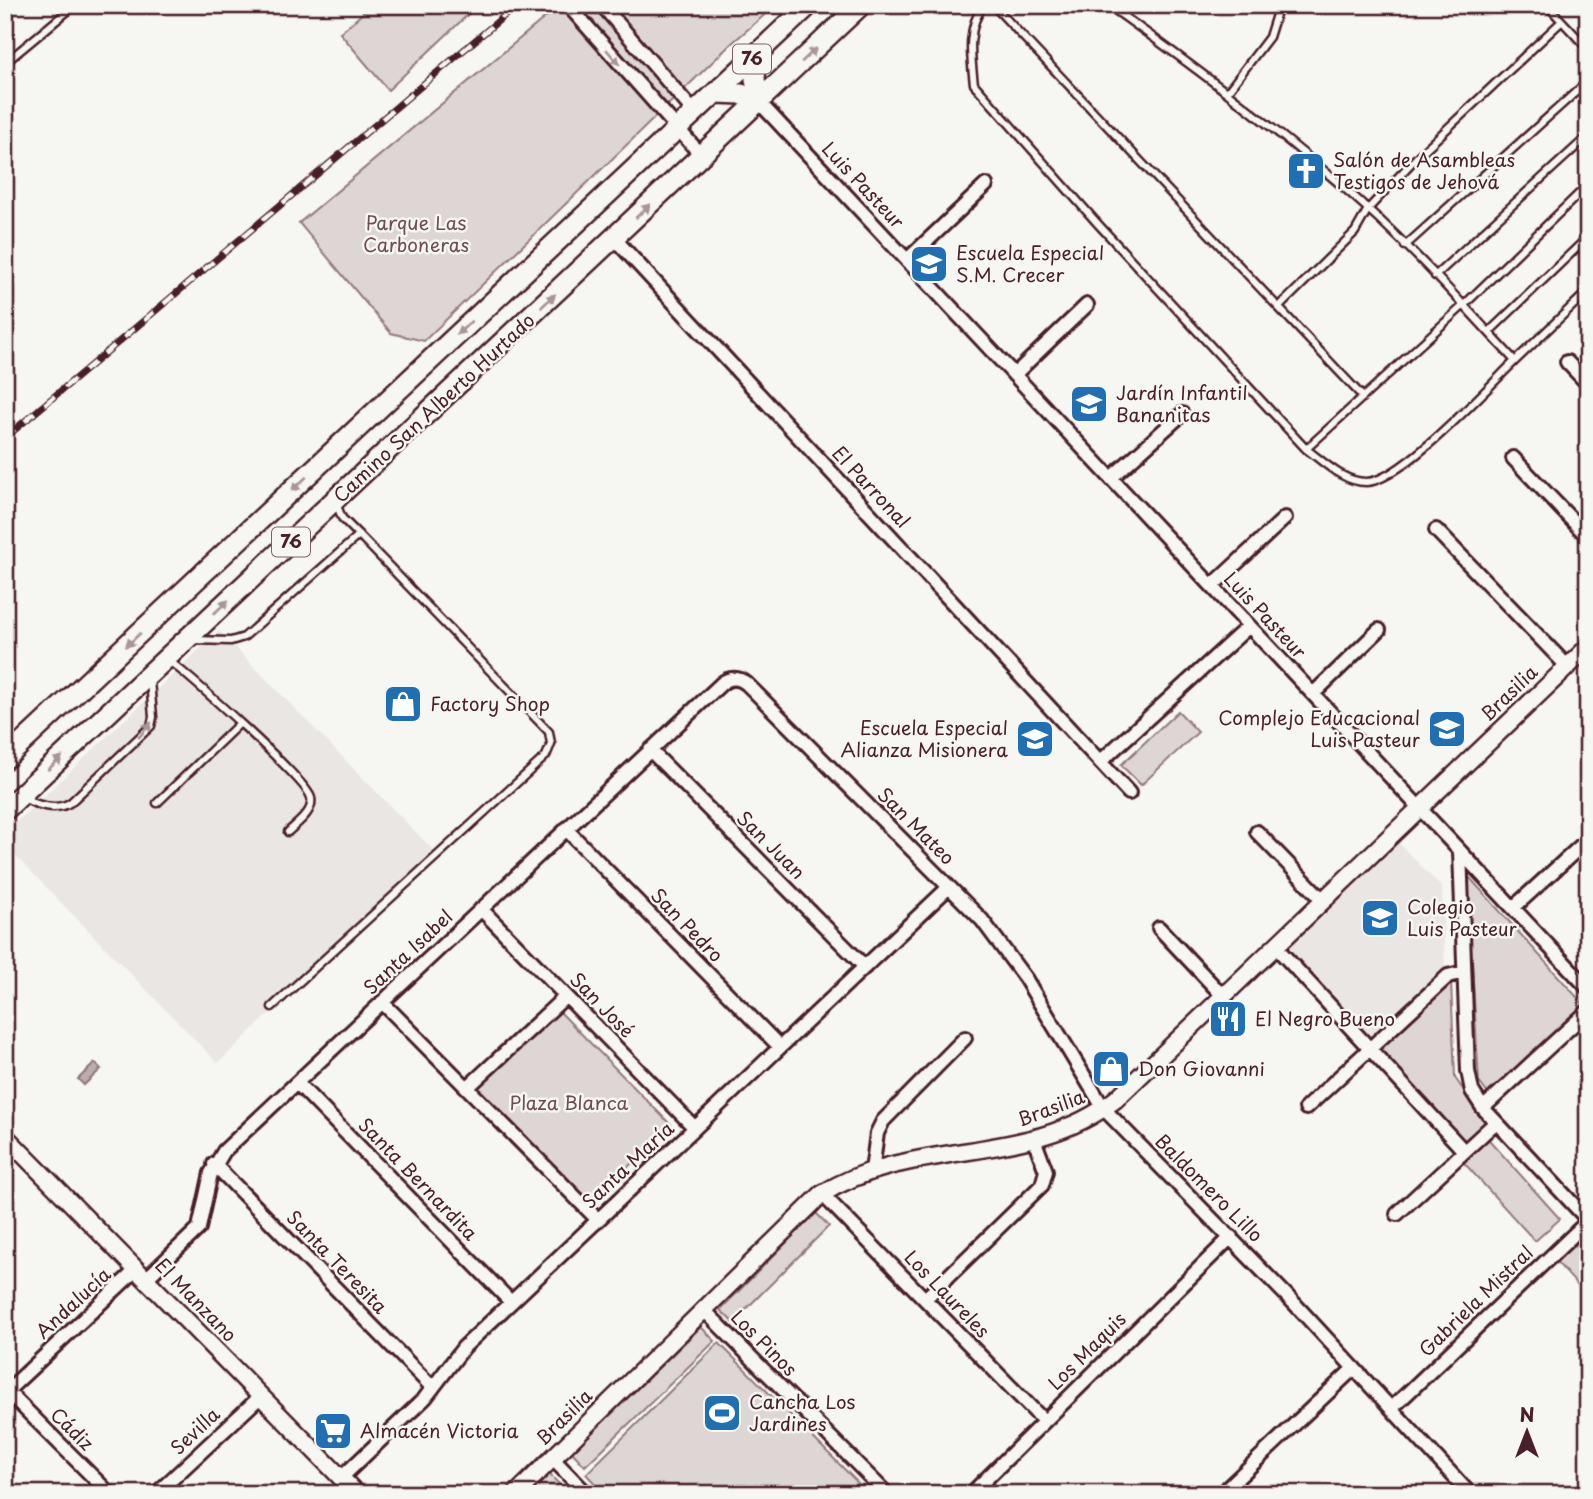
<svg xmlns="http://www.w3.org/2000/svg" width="1593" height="1499" viewBox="0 0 1593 1499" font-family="'Playpen Sans',sans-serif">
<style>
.built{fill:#e9e6e3}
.green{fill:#ddd6d5;stroke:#947a80;stroke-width:2}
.water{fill:#bbadae;stroke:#8e747a;stroke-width:2}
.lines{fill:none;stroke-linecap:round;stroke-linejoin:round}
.service-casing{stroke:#4a1f2b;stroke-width:11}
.minor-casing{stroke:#4a1f2b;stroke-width:18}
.tertiary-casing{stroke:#4a1f2b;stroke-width:21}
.primary-casing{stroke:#4a1f2b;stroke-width:24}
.service{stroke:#f6f6f2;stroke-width:6}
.minor{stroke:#f6f6f2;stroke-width:12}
.tertiary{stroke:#f6f6f2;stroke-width:16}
.primary{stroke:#f6f6f2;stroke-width:19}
.rail-casing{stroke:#4a1f2b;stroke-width:7}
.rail{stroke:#f6f6f2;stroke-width:4.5;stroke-dasharray:13;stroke-linecap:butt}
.oneway{fill:#a99598}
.labels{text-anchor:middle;stroke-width:5;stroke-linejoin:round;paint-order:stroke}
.shield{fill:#f6f6f2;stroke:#7e6067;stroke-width:2}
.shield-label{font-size:18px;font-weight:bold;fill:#4a1f2b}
.poi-label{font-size:19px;fill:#4a1f2b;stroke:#f6f6f2;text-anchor:start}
.street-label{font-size:19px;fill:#4a1f2b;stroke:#f6f6f2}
.park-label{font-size:19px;fill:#6f4d56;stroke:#f6f6f2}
</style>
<rect width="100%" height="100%" fill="#f6f6f2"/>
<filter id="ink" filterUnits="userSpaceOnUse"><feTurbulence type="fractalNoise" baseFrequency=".0143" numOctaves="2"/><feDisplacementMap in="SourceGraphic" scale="14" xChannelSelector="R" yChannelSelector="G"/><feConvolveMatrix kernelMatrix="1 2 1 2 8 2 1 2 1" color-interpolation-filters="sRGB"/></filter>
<g filter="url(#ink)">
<!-- built -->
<path class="built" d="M219 631 436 853 218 1063 5 845V833Z
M1397 841 1442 888 1445 972 1374 1040 1286 948Z"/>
<!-- green -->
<path class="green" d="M372 5H478L388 90 340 33Z
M560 5H776L732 43 424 341 391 333 299 223Z
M1178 711 1198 732 1141 785 1121 765Z
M1470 878 1585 1006 1489 1095 1479 1082 1467 880Z
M1451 982 1455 1078 1487 1123 1466 1143 1380 1049Z
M557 1009 671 1125 589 1205 475 1089Z
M1482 1132 1560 1219 1535 1241 1457 1155Z
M816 1213 829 1226 733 1322 720 1310Z
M1580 1235 1588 1244V1297L1554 1259Z
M701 1327 715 1341 585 1466 572 1452Z
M719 1343 869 1494H605L586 1474Z
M549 1474 562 1487 554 1494H528Z"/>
<!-- water -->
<path class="water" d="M95 1063 101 1069 84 1085 78 1079Z"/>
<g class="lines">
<defs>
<path id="service" d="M984 5C966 27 971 58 974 84L1098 224 1306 449C1324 462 1343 482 1366 482 1400 483 1488 387 1515 361 1467 309 1420 256 1367 208 1286 135 1198 69 1108 5
M993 5 1363 397
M1547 5 1588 49
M5 63 75 5
M1228 91 1269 37 1279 5
M1405 246 1588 81
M1435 276 1588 136
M1279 307 1355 232 1368 209 1418 156 1562 21
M1489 332 1588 237
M1515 361 1588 291
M1306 449 1464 305 1588 185
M191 640 231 641 244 637 359 535 342 518 336 503
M168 660C189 676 308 781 311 798 314 812 297 823 288 832
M22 797C35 805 57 812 71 802L151 726 153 717 150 680
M157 803 239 724
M272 1007 546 756 551 744 549 732 359 535"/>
<path id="minor" d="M568 5 702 156
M602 5 695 113
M759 102 1588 988
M614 238 1129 793
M907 260 986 185
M1567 362 1588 384
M1014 375 1087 305
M1513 458 1588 537
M1111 478 1182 414
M1436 530 1567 666
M1212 586 1285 518
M1313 694 1379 630
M650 750 865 967
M1100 762 1249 626
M566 829 780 1047
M1257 832 1324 901
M1460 851 1468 1071 1472 1091 1483 1108 1588 1220
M1513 908 1583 844
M481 909 695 1128
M1159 928 1224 997
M1276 947 1464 1151
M382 1002 598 1220
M297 1083 511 1302
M467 1088 566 996
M1306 1108 1448 976 1464 972
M1483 1108 1588 1011
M214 1164 433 1388
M872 1171 877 1133 883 1121 965 1038
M822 1194 1044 1421
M1397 1214 1496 1122
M146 1279 199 1228 211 1173 224 1151 721 684C729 677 739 677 747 684L982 920 1025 978 1104 1109 1293 1302 1470 1494
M925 1299 1042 1185 1046 1171 1034 1139
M703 1309 887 1494
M7 1391 110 1494
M5 1393 137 1269
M1392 1408 1588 1221
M552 1458 587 1494
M341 1478 425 1398 464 1347 949 887
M156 1494 261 1396
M971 1494 1231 1237
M1221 1494 1354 1368"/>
<path id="tertiary" d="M5 1136 357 1494
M516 1494 822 1194C913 1137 1031 1167 1116 1099L1588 647"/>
<path id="primary" d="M757 54 755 79 759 102
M717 93 741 94 759 102
M5 759 809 5
M5 810 861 5"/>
</defs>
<!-- service casing -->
<use href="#service" class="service-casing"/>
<!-- minor casing -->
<use href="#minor" class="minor-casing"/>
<!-- tertiary casing -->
<use href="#tertiary" class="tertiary-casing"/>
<!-- primary casing -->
<use href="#primary" class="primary-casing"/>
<!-- service -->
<use href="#service" class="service"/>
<!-- minor -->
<use href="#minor" class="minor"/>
<!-- tertiary -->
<use href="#tertiary" class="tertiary"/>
<!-- primary -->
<use href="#primary" class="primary"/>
<defs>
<path id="rail" d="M5 438 517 5"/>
</defs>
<!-- rail casing -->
<use href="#rail" class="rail-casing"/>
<!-- rail -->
<use href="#rail" class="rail"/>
</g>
<!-- one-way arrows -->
<defs><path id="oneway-solid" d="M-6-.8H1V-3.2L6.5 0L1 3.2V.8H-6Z" transform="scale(1.75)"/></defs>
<g class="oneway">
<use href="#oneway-solid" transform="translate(809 55) rotate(-43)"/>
<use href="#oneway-solid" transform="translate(613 57) rotate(49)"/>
<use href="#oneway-solid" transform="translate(643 211) rotate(-43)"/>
<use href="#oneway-solid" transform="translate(548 301) rotate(-43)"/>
<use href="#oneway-solid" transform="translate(464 328) rotate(137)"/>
<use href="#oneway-solid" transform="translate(299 484) rotate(137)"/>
<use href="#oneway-solid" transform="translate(221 607) rotate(-43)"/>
<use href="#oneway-solid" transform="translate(133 640) rotate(137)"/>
<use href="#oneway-solid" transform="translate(145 730) rotate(-50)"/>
<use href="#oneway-solid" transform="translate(55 763) rotate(-43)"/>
</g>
</g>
<!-- icons -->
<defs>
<symbol id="church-square" viewBox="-11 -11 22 22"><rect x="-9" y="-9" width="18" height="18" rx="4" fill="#1f6fb2" stroke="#f6f6f2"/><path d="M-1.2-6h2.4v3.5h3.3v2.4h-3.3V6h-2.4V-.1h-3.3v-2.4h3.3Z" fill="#fff"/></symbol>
<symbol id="school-square" viewBox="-11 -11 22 22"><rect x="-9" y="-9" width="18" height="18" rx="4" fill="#1f6fb2" stroke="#f6f6f2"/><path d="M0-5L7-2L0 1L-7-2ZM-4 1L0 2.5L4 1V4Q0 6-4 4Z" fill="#fff"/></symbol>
<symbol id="shop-square" viewBox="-11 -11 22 22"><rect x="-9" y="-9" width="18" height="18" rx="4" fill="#1f6fb2" stroke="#f6f6f2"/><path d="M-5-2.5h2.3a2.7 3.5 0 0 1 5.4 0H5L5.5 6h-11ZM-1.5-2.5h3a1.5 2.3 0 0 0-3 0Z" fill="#fff"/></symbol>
<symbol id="restaurant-square" viewBox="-11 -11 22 22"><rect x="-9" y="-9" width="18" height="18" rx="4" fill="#1f6fb2" stroke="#f6f6f2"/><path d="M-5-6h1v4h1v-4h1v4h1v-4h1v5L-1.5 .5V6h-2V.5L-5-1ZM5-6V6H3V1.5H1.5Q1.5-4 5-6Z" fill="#fff"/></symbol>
<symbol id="stadium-square" viewBox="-11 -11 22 22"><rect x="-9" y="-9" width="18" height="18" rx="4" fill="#1f6fb2" stroke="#f6f6f2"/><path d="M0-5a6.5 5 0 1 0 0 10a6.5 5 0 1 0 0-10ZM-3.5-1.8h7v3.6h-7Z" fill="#fff"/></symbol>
<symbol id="supermarket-square" viewBox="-11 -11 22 22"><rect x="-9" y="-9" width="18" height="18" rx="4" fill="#1f6fb2" stroke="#f6f6f2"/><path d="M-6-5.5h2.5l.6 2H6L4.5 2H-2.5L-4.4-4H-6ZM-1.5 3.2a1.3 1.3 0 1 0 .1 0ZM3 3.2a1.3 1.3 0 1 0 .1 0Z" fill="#fff"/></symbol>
</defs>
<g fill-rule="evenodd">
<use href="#church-square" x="1284" y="149" width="44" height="44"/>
<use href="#school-square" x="907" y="242" width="44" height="44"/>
<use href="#school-square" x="1067" y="382" width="44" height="44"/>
<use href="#shop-square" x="381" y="682" width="44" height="44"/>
<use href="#school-square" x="1425" y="707" width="44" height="44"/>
<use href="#school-square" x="1013" y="717" width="44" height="44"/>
<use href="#school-square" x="1358" y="896" width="44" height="44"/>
<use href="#restaurant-square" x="1206" y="997" width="44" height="44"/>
<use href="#shop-square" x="1089" y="1047" width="44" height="44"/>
<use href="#stadium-square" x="700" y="1391" width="44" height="44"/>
<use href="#supermarket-square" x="311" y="1409" width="44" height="44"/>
</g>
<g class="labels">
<!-- shield labels -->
<g class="shield">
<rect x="733" y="44.5" width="38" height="29" rx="5"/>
<rect x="272" y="527.5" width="38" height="29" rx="5"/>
</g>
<g class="shield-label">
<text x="752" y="65">76</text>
<text x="291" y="548">76</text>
</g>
<!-- poi labels -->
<g class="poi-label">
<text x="1333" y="167">Salón de Asambleas<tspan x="1333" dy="22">Testigos de Jehová</tspan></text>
<text x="956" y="260">Escuela Especial<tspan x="956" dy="22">S.M. Crecer</tspan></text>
<text x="1116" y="400">Jardín Infantil<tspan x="1116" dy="22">Bananitas</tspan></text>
<text x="430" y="711">Factory Shop</text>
<text x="1420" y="725" text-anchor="end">Complejo Educacional<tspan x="1420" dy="22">Luis Pasteur</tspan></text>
<text x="1008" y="735" text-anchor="end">Escuela Especial<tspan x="1008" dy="22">Alianza Misionera</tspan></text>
<text x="1407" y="914">Colegio<tspan x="1407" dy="22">Luis Pasteur</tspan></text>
<text x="1255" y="1026">El Negro Bueno</text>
<text x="1138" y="1076">Don Giovanni</text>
<text x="749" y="1409">Cancha Los<tspan x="749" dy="22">Jardines</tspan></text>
<text x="360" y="1438">Almacén Victoria</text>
</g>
<!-- street labels -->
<g class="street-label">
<text transform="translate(863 185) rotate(47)" y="7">Luis Pasteur</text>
<text transform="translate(434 408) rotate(-43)" y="7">Camino San Alberto Hurtado</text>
<text transform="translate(871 487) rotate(47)" y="7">El Parronal</text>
<text transform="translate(1265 615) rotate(47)" y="7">Luis Pasteur</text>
<text transform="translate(1509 693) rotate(-44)" y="7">Brasilia</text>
<text transform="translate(916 826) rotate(45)" y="7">San Mateo</text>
<text transform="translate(771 845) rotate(45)" y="7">San Juan</text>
<text transform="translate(687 925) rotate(46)" y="7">San Pedro</text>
<text transform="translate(408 952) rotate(-43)" y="7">Santa Isabel</text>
<text transform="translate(602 1005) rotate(46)" y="7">San José</text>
<text transform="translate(1051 1108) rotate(-21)" y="7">Brasilia</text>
<text transform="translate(628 1165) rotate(-43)" y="7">Santa María</text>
<text transform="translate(418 1179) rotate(46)" y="7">Santa Bernardita</text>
<text transform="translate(1209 1188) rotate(45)" y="7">Baldomero Lillo</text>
<text transform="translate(337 1262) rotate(46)" y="7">Santa Teresita</text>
<text transform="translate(947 1294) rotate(46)" y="7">Los Laureles</text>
<text transform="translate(196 1300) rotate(46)" y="7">El Manzano</text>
<text transform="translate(1476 1301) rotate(-44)" y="7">Gabriela Mistral</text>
<text transform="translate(73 1303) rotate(-43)" y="7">Andalucía</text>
<text transform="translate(764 1343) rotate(45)" y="7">Los Pinos</text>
<text transform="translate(1087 1351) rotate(-45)" y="7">Los Maquis</text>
<text transform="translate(564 1417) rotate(-45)" y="7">Brasilia</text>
<text transform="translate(72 1429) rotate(45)" y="7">Cádiz</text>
<text transform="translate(195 1431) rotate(-43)" y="7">Sevilla</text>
</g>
<!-- park labels -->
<g class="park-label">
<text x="416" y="230">Parque Las<tspan x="416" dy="22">Carboneras</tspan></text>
<text x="569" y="1110">Plaza Blanca</text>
</g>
</g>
<!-- margin -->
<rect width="1593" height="1499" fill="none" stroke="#f6f6f2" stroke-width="28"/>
<rect x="14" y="14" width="1565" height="1471" fill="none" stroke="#4a1f2b" stroke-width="2.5" filter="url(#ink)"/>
<!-- north arrow -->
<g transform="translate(1527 1432)" stroke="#f6f6f2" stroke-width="5" paint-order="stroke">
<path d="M0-5L12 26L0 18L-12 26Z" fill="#4a1f2b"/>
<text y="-10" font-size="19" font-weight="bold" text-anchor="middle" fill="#4a1f2b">N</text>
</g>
</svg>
